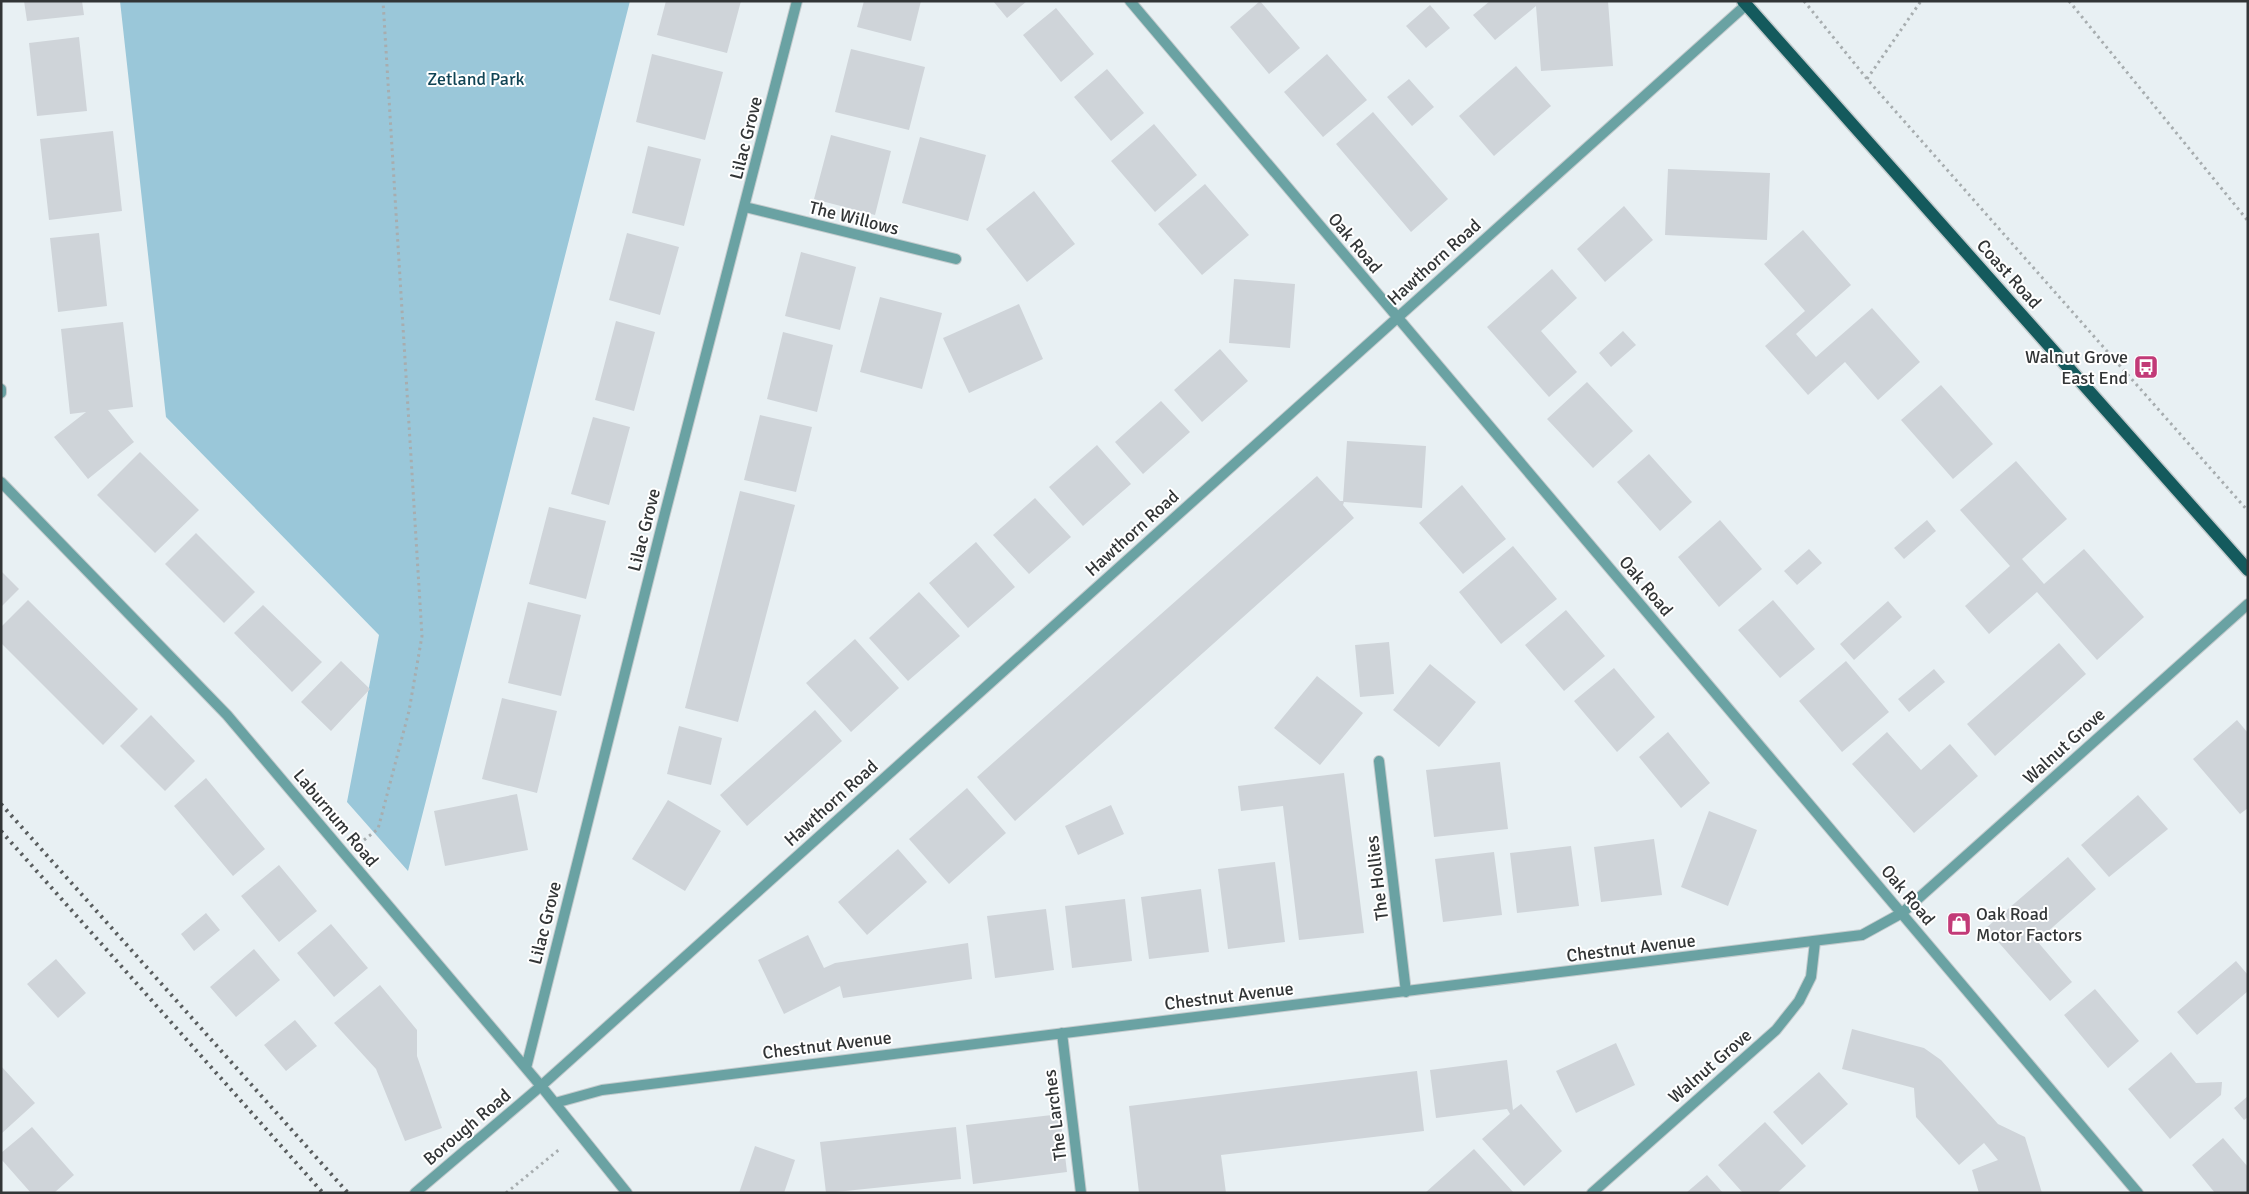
<svg xmlns="http://www.w3.org/2000/svg" width="2249" height="1194" viewBox="0 0 2249 1194" font-family="Signika,sans-serif">
<style>
.green{fill:#9ac7d9}
.building{fill:#cfd4d9}
.lines{fill:none;stroke-linecap:round;stroke-linejoin:round}
.minor-casing{stroke:#c4cbcd;stroke-width:12}
.primary-casing{stroke:#c4cbcd;stroke-width:15}
.path{stroke:#a7adaf;stroke-width:3;stroke-dasharray:2.5 4;stroke-linecap:butt}
.minor{stroke:#6aa2a3;stroke-width:10}
.primary{stroke:#145a5d;stroke-width:12}
.rail{stroke:#595d5e;stroke-width:4;stroke-dasharray:2.5 5;stroke-linecap:butt}
.labels{text-anchor:middle;stroke-width:4;stroke-linejoin:round;paint-order:stroke}
.park-label{font-size:18px;fill:#104455;stroke:#fff}
.street-label{font-size:18px;fill:#323536;stroke:#fff}
.poi-label{font-size:18px;fill:#323536;stroke:#fff;text-anchor:end}
</style>
<rect width="100%" height="100%" fill="#e8f0f3"/>
<!-- green -->
<path class="green" d="M120 1H630L408 871 347 802 379 635 166 417Z"/>
<!-- building -->
<path class="building" d="M24 1H82L84 15 27 21Z
M666 1H741L727 53 657 35Z
M864 1H921L911 41 857 27Z
M993 1H1027L1007 18Z
M1260 1 1300 48 1269 74 1230 27Z
M1490 1H1608L1613 66 1541 71 1536 6 1495 40 1473 15Z
M1430 5 1450 28 1426 48 1406 26Z
M1056 8 1094 54 1061 82 1023 35Z
M79 37 87 111 37 116 29 43Z
M851 49 925 67 909 130 835 112Z
M652 54 723 72 705 140 636 122Z
M1327 54 1367 100 1323 137 1284 92Z
M1516 66 1551 106 1494 156 1459 116Z
M1107 69 1144 113 1111 141 1074 97Z
M1409 79 1434 107 1412 126 1387 97Z
M1373 112 1448 199 1411 232 1336 144Z
M1154 124 1197 175 1155 212 1111 161Z
M113 131 122 211 49 220 40 139Z
M831 135 891 151 875 215 814 199Z
M920 137 986 155 968 221 902 203Z
M648 146 701 159 684 226 632 213Z
M1668 169 1770 173 1767 240 1665 235Z
M1205 184 1249 235 1202 275 1158 224Z
M1034 191 1075 244 1027 282 986 229Z
M1624 206 1653 240 1605 282 1577 249Z
M1803 230 1851 285 1796 334 1816 357 1872 308 1920 362 1878 400 1845 362 1808 395 1765 346 1805 311 1764 264Z
M99 233 107 306 58 312 50 238Z
M627 233 679 247 660 315 609 300Z
M801 252 856 267 840 330 785 316Z
M1552 269 1577 298 1541 331 1577 372 1549 397 1487 327Z
M1234 279 1295 284 1290 348 1229 343Z
M880 297 942 313 922 389 860 372Z
M1019 304 1043 359 969 393 943 338Z
M616 321 655 332 634 411 595 400Z
M123 322 133 407 108 410 134 442 88 479 54 437 86 412 70 414 61 329Z
M1623 331 1636 345 1611 367 1599 353Z
M783 332 833 345 817 412 767 399Z
M1220 349 1248 381 1202 422 1174 390Z
M1587 382 1633 431 1593 468 1547 419Z
M1941 385 1993 444 1953 479 1901 420Z
M1161 401 1190 432 1143 474 1115 442Z
M760 415 812 427 796 492 744 480Z
M593 417 630 427 609 505 571 494Z
M1347 441 1426 446 1422 508 1344 502 1343 505 1354 518 1015 821 977 777 1317 476 1340 501H1343Z
M1097 445 1131 484 1083 526 1049 487Z
M140 452 199 510 155 553 97 495Z
M1649 454 1692 502 1660 531 1617 482Z
M2016 461 2067 519 2022 559 2044 584 2084 549 2144 617 2097 660 2037 592 1989 634 1965 606 2010 566 1960 510Z
M1462 485 1506 539 1463 574 1419 523Z
M740 491 795 505 738 722 685 708Z
M1035 498 1071 537 1029 574 993 535Z
M549 507 606 521 586 599 529 584Z
M1720 520 1762 569 1719 607 1678 557Z
M1927 520 1936 531 1904 559 1894 548Z
M196 533 255 592 224 623 165 564Z
M976 542 1015 587 968 628 929 583Z
M1513 546 1557 599 1501 644 1459 592Z
M1809 549 1822 563 1797 585 1784 571Z
M1 571 19 589 1 607Z
M919 592 960 636 908 681 869 638Z
M28 600 138 709 103 745 1 643V627Z
M1773 600 1815 649 1780 678 1738 630Z
M1888 601 1902 617 1854 660 1840 644Z
M528 602 581 615 561 696 508 683Z
M263 605 322 662 292 692 234 633Z
M1566 610 1605 656 1564 691 1525 645Z
M855 639 899 688 851 732 806 683Z
M1389 642 1394 694 1360 697 1355 645Z
M2059 643 2086 674 1995 756 1967 724Z
M341 661 370 689 331 731 301 702Z
M1846 661 1889 712 1842 752 1799 701Z
M1430 664 1476 702 1439 747 1393 710Z
M1614 668 1655 717 1617 752 1574 701Z
M1934 669 1945 682 1909 712 1898 699Z
M1317 676 1363 713 1320 765 1274 728Z
M502 698 557 711 537 793 482 779Z
M815 710 842 741 747 826 720 795Z
M151 715 195 761 165 791 120 746Z
M2237 720 2248 733V808L2240 814 2193 759Z
M679 726 722 738 711 785 667 774Z
M1668 732 1710 783 1681 808 1639 757Z
M1887 732 1921 770 1950 744 1978 776 1914 833 1852 764Z
M1500 762 1508 829 1434 837 1426 770Z
M1344 773 1364 933 1299 940 1283 806 1241 811 1238 786Z
M206 778 265 849 233 876 174 806Z
M967 788 1006 833 949 884 909 839Z
M517 794 528 850 445 866 434 811Z
M2138 795 2168 829 2109 877 2081 845Z
M668 800 721 831 685 891 632 859Z
M1111 805 1124 834 1078 855 1065 826Z
M1709 811 1757 830 1728 906 1681 887Z
M1654 839 1662 895 1601 902 1594 847Z
M1571 846 1579 906 1517 913 1510 853Z
M898 849 927 882 867 935 838 902Z
M1494 852 1502 915 1443 922 1435 859Z
M2068 857 2096 889 2037 941 2072 982 2050 1001 1986 928Z
M1275 862 1285 942 1228 949 1218 869Z
M279 865 317 911 279 942 241 896Z
M1201 889 1209 952 1149 959 1141 897Z
M1125 899 1132 961 1072 968 1065 906Z
M1046 909 1054 970 995 978 987 916Z
M206 913 220 930 194 951 181 934Z
M331 924 368 968 334 997 297 953Z
M808 935 824 968 835 963 968 943 972 979 843 998 840 986 784 1014 758 960Z
M254 949 280 980 236 1017 210 987Z
M56 959 86 993 58 1018 27 984Z
M2236 961 2248 975V991L2197 1035 2177 1012Z
M380 985 417 1030V1056L442 1128 405 1141 376 1069 334 1023Z
M2095 989 2139 1041 2108 1068 2064 1015Z
M295 1020 317 1046 286 1071 264 1045Z
M1852 1029 1924 1048 1941 1060 1998 1124 2025 1137 2042 1193H1979L1972 1170 1998 1160 1984 1143 1959 1165 1916 1117 1914 1088 1842 1069Z
M1616 1043 1635 1085 1576 1113 1556 1071Z
M2171 1052 2196 1083 2222 1082 2221 1095 2170 1139 2128 1089Z
M1507 1060 1513 1110 1521 1104 1562 1151 1524 1186 1482 1139 1510 1114 1507 1109 1436 1118 1430 1070Z
M1 1066 35 1103 1 1134Z
M1417 1071 1424 1131 1221 1155 1226 1193H1139L1129 1106Z
M1819 1072 1848 1104 1802 1145 1773 1112Z
M2248 1096V1117L2244 1120 2234 1108Z
M1060 1114 1067 1172 973 1184 966 1125Z
M1765 1122 1806 1166 1777 1193H1743L1718 1165Z
M32 1127 74 1175 54 1193H31L1 1159V1153Z
M956 1127 961 1179 826 1193 820 1142Z
M2223 1138 2248 1167V1193H2215L2192 1165Z
M755 1146 795 1160 784 1193H739Z
M1474 1149 1514 1193H1425Z
M1707 1175 1723 1193H1686Z"/>
<g class="lines">
<defs>
<path id="minor" d="M1130 1 2138 1193
M745 207 956 259
M1 389V393
M1 482 227 715 541 1086 627 1193
M1379 761 1406 992
M1062 1033 1081 1193
M526 1068 664 517 797 1
M555 1103 602 1090 1862 935 1902 913 2248 604
M415 1193 541 1086 1746 5
M1592 1193 1776 1030 1799 1001 1811 977 1815 942"/>
<path id="primary" d="M1743 1 2248 570"/>
</defs>
<!-- minor casing -->
<use href="#minor" class="minor-casing"/>
<!-- primary casing -->
<use href="#primary" class="primary-casing"/>
<!-- path -->
<path class="path" d="M1804 1 1867 79 2248 511
M2069 1 2248 221
M1867 79 1921 1
M364 840 378 829 409 711 422 636 383 1
M506 1193 561 1148"/>
<!-- minor -->
<use href="#minor" class="minor"/>
<!-- primary -->
<use href="#primary" class="primary"/>
<!-- rail -->
<path class="rail" d="M1 804 348 1193
M1 831 323 1193"/>
</g>
<!-- icons -->
<defs>
<symbol id="bus-square" viewBox="-11 -11 22 22"><rect x="-9" y="-9" width="18" height="18" rx="4" fill="#c23a77" stroke="#fff"/><path d="M-5-6H5V4H4V6H2V4H-2V6H-4V4H-5ZM-3.5-4V0h7V-4ZM-3.5 1.2v1.5H-2V1.2ZM2 1.2v1.5H3.5V1.2Z" fill="#fff"/></symbol>
<symbol id="shop-square" viewBox="-11 -11 22 22"><rect x="-9" y="-9" width="18" height="18" rx="4" fill="#c23a77" stroke="#fff"/><path d="M-5-2.5h2.3a2.7 3.5 0 0 1 5.4 0H5L5.5 6h-11ZM-1.5-2.5h3a1.5 2.3 0 0 0-3 0Z" fill="#fff"/></symbol>
</defs>
<g fill-rule="evenodd">
<use href="#bus-square" x="2132" y="353" width="28" height="28"/>
<use href="#shop-square" x="1945" y="910" width="28" height="28"/>
</g>
<g class="labels">
<!-- park labels -->
<g class="park-label">
<text x="476" y="85">Zetland Park</text>
</g>
<!-- street labels -->
<g class="street-label">
<text transform="translate(746 138) rotate(-76)" y="6">Lilac Grove</text>
<text transform="translate(854 218) rotate(14)" y="6">The Willows</text>
<text transform="translate(1355 243) rotate(50)" y="6">Oak Road</text>
<text transform="translate(1434 262) rotate(-42)" y="6">Hawthorn Road</text>
<text transform="translate(2009 274) rotate(48)" y="6">Coast Road</text>
<text transform="translate(644 530) rotate(-76)" y="6">Lilac Grove</text>
<text transform="translate(1132 533) rotate(-42)" y="6">Hawthorn Road</text>
<text transform="translate(1646 586) rotate(50)" y="6">Oak Road</text>
<text transform="translate(2064 746) rotate(-42)" y="6">Walnut Grove</text>
<text transform="translate(831 803) rotate(-42)" y="6">Hawthorn Road</text>
<text transform="translate(336 818) rotate(50)" y="6">Laburnum Road</text>
<text transform="translate(1377 878) rotate(-97)" y="6">The Hollies</text>
<text transform="translate(1908 895) rotate(50)" y="6">Oak Road</text>
<text transform="translate(545 923) rotate(-76)" y="6">Lilac Grove</text>
<text transform="translate(1631 948) rotate(-7)" y="6">Chestnut Avenue</text>
<text transform="translate(1229 996) rotate(-7)" y="6">Chestnut Avenue</text>
<text transform="translate(827 1045) rotate(-7)" y="6">Chestnut Avenue</text>
<text transform="translate(1710 1066) rotate(-41)" y="6">Walnut Grove</text>
<text transform="translate(1055 1115) rotate(-97)" y="6">The Larches</text>
<text transform="translate(467 1127) rotate(-40)" y="6">Borough Road</text>
</g>
<!-- poi labels -->
<g class="poi-label">
<text x="2128" y="363">Walnut Grove<tspan x="2128" dy="21">East End</tspan></text>
<text x="1976" y="920" text-anchor="start">Oak Road<tspan x="1976" dy="21">Motor Factors</tspan></text>
</g>
</g>
<!-- border -->
<rect width="2249" height="1194" fill="none" stroke="#323536" stroke-width="5"/>
</svg>
